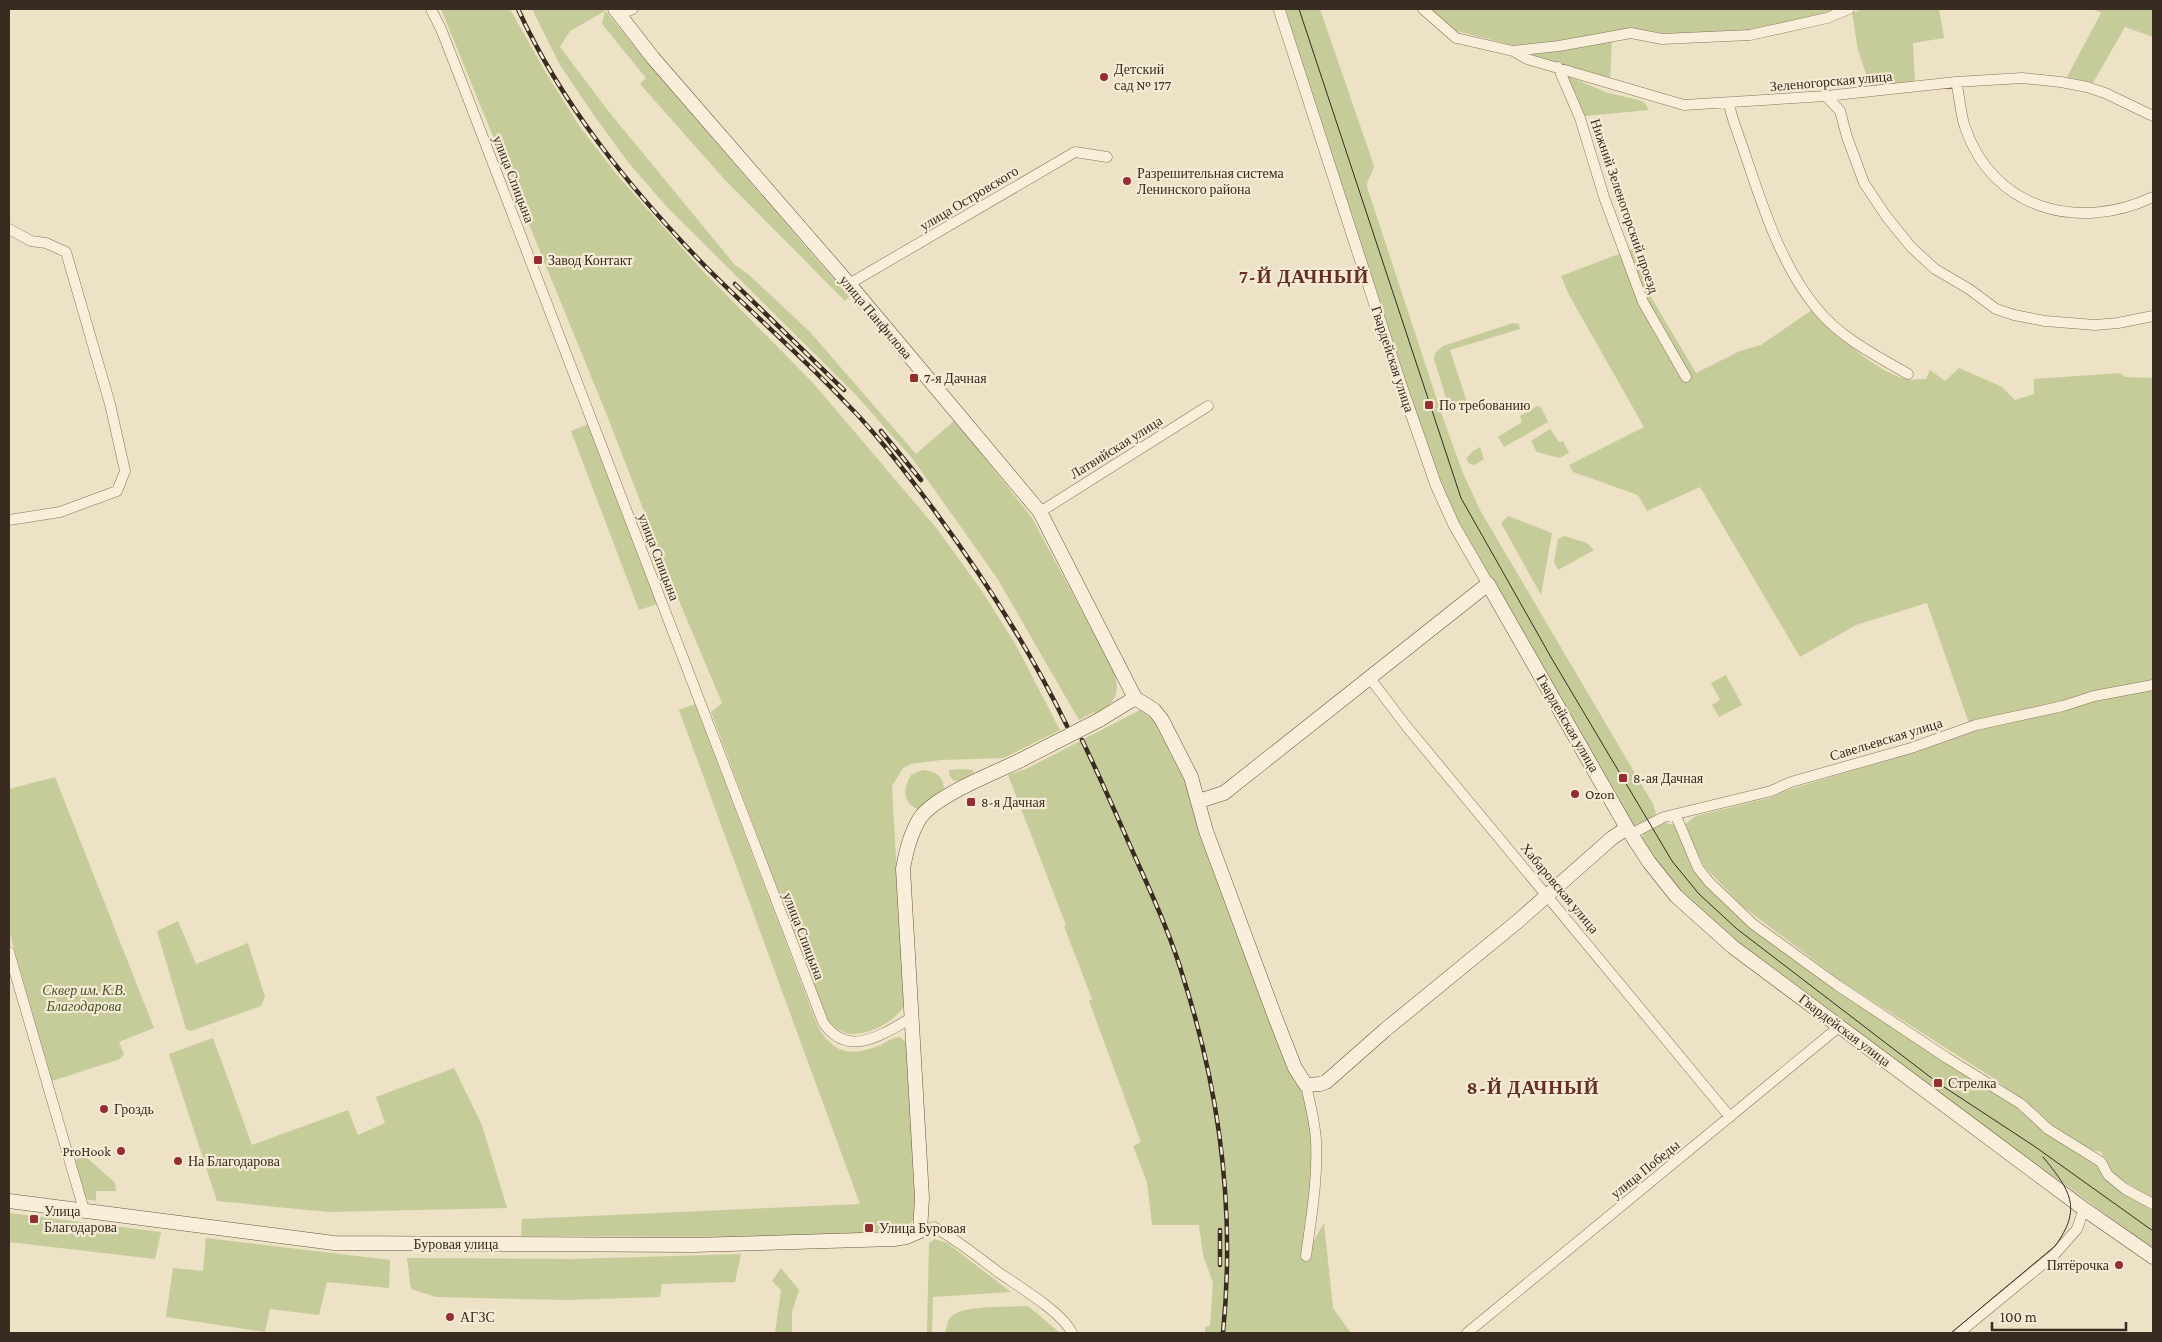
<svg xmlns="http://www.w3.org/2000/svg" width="2162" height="1342" viewBox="0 0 2162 1342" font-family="'Crimson Pro',serif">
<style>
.green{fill:#c6cb9a}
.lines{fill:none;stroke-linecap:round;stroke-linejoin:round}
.minor-casing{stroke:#88735c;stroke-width:11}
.tertiary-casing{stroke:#88735c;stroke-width:12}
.secondary-casing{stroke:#6a543f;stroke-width:15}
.minor{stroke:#f8eed9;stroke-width:10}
.tertiary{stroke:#f8eed9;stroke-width:11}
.secondary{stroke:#f8eed9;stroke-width:14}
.tram{stroke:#392b1f;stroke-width:1}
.rail-casing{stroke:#392b1f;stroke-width:4.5}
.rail{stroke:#f5ebd5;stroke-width:2.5;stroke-dasharray:8;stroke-linecap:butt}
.secondary-bridge-casing{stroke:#6a543f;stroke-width:15;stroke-linecap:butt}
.secondary-bridge{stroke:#f8eed9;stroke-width:14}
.poi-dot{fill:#952e30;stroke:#f5ebd5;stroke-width:2}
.labels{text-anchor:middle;stroke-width:4.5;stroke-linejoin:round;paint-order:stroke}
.poi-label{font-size:14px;fill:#392b1f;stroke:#f5ebd5;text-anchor:start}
.street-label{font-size:14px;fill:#392b1f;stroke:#f5ebd5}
.park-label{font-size:14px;font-style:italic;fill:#495427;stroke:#f5ebd5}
.district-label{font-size:19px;font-weight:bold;letter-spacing:1px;fill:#642e20;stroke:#f5ebd5}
</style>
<rect width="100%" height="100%" fill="#ede1c6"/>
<!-- green -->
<path class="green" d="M441 9H510L546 73 580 127 617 175 699 267 814 384 938 530 982 591 1017 647 1060 730 1004 758 941 760 911 764 903 768 892 786 904 1005C897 1022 861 1040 843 1032 835 1029 829 1022 825 1016L711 712 722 703 677 596 604 408Z
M532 9H604L656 73 849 297 845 301 726 181 640 84 646 78 602 24 605 11 570 31 560 47 609 112 735 265 748 274 810 332 916 454 955 420 1032 518 1114 671C1121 696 1115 700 1097 715L1094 712 1079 720 997 578 912 458 855 394 667 207 628 162 593 114 560 65Z
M1284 9H1320L1374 166C1373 174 1367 178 1367 187L1444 421 1463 473 1480 510 1653 804 1656 814 1643 824 1635 826 1630 823 1459 523 1441 484 1421 430Z
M1429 9H1846L1759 31 1714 34H1649L1525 46 1512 45 1456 31Z
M1863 9H1939L1944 38 1913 43 1915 82 1870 86 1858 50 1852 13Z
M2093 9H2153V37L2125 27 2093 83 2067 77 2101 13Z
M1612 39 1610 80 1532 57 1527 54Z
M1568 76 1608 93 1639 100 1645 103 1649 110 1585 116 1567 81Z
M1632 249 1651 297 1696 373 1740 351 1761 345 1812 310C1839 336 1867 365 1902 378 1909 381 1919 379 1926 379L1930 370 1945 381 1959 368 2002 387 2015 400 2034 394V379L2120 373 2125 377 2153 378V1200L2113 1174 2101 1152 2084 1148 2050 1125 1996 1080 1841 981 1741 905 1704 866 1684 825 1696 816 1772 797 1794 788 1905 755 1972 732 1927 603 1856 625 1800 657 1700 487 1647 511 1638 495 1573 472 1569 465 1644 427 1569 295 1561 276Z
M1513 323 1519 324 1520 329 1450 350 1467 402 1448 404 1434 359 1435 353 1443 346Z
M1537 406 1541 407 1548 422 1504 447 1498 437 1522 422 1520 416Z
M588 424 657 604 639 610 571 431Z
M1550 429 1559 442 1563 441 1569 453 1559 458 1537 452 1531 441Z
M1480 447 1484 459 1474 465 1470 464 1466 459 1473 451Z
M1508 516 1552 533 1541 595 1501 523Z
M1564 536 1587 543 1594 550 1558 570 1554 562 1558 539Z
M1726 675 1742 705 1719 717 1712 705 1720 700 1711 683Z
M695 704 818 1027C833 1053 850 1057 878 1046 886 1043 892 1037 900 1037L907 1043 917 1201 916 1216 904 1232 892 1234 749 1237 521 1236 522 1219 860 1204 679 710Z
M1142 709 1156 725 1187 786 1307 1104 1312 1141V1181L1305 1225 1313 1242 1324 1223 1333 1308 1351 1333H1205V1327L1210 1326 1213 1283 1203 1255 1199 1225H1152L1147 1182 1133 1146 1141 1142 1089 1001 1092 999 1064 926 1066 925 1008 775 1026 769Z
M961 769 973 770 974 772 961 781 953 780 949 775V770Z
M922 770C934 771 943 775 944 788L918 809C902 803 903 788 911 775Z
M55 777 154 1028 119 1042 124 1054 120 1059 52 1081 9 931V789Z
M1665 823 1675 825 1693 862 1748 919 1995 1086 2095 1164 2110 1182 2153 1208V1249L1735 943C1700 911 1663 882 1641 839L1645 832Z
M178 921 196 964 248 943 265 997 261 1006 191 1031 186 1029 157 931Z
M213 1038 252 1145 348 1110 358 1135 385 1123 376 1097 454 1068 482 1125 507 1208 328 1212 217 1201 169 1054Z
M83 1156 86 1157 115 1183 116 1191H96V1201L86 1199 75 1160Z
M9 1213 161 1232 155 1259 9 1242Z
M206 1238 390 1260 389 1288 327 1282 319 1315 270 1309 265 1332 166 1317 173 1268 203 1271Z
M935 1239 947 1243 1011 1292 933 1297 932 1333H927L929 1243Z
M741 1254 735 1282 662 1284 660 1297 567 1300 475 1298 436 1297 411 1289 407 1258 573 1259Z
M781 1268 799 1290 792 1312V1333H775L781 1290 772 1281Z
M1021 1306H1028L1060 1333H945C947 1328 947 1322 950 1318 962 1304 1003 1308 1021 1306Z"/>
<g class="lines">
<defs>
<path id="minor" d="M431 9 441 29 459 75 823 1022C847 1059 882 1035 911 1018
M1423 9 1456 38 1513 51 1559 46 1631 33 1662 39 1750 35 1827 18 1849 9
M619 15 633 9
M1513 51 1527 59 1684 105 1826 96 1956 82 2022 78 2061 82 2087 87 2105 93 2153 116
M1558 67 1580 118 1604 197 1643 302 1686 377
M1956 82C1960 97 1960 113 1965 127 1993 210 2079 232 2153 197
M1826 96 1840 111 1847 137 1864 183 1886 216 1911 247 1935 269 1969 289 1996 309 2014 315 2045 321 2095 325 2118 323 2153 316
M1729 103C1732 121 1740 138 1745 154 1763 207 1781 266 1818 310 1841 338 1877 356 1908 374
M9 229 31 241 46 243 66 252 110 404 125 471 117 491 60 512 9 520
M849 284 1075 152 1107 157
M1040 512 1208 406
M1369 677 1407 727 1730 1117
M1676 816 1698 868 1709 882 1753 924 1837 985 1947 1058 2021 1104 2048 1129 2101 1162 2108 1175 2125 1189 2153 1204
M1631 834 1664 817 1771 791 1791 782 1911 748 1976 725 2063 706 2094 696 2153 685
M9 952 84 1210
M920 1231 934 1227C957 1240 977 1256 998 1272 1018 1286 1062 1312 1072 1333
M1306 1256C1311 1218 1318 1180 1316 1141 1315 1122 1310 1104 1306 1085
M1467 1333 1840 1026
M1959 1333 2055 1254 2077 1229 2084 1209"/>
<path id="tertiary" d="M1279 9 1400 382 1436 485 1454 525 1488 584"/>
<path id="secondary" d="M615 9 653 58 849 284 1040 512 1135 698 1154 710 1162 720 1191 777 1206 831 1275 1017 1295 1068 1306 1085 1320 1084 1326 1082 1385 1030 1517 922 1612 838 1627 828
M1099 720 1135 698
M1199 801 1224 793 1488 584 1627 828 1649 862 1676 896 1733 947 2084 1209 2153 1257
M9 1201 334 1243 693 1245 894 1239 906 1237 920 1231 922 1198 903 869C906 851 910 834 920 818 936 795 995 773 1021 760"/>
</defs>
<!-- minor casing -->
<use href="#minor" class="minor-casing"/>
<!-- tertiary casing -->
<use href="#tertiary" class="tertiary-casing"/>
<!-- secondary casing -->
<use href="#secondary" class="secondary-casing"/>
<!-- minor -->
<use href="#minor" class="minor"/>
<!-- tertiary -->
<use href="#tertiary" class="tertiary"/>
<!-- secondary -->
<use href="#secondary" class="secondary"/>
<!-- tram -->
<path class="tram" d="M1299 9 1461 498 1552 659 1672 861 1699 894 1737 929 1938 1083 2034 1146 2153 1231
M1951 1333 2055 1246C2083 1208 2070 1190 2043 1157"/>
<defs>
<path id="rail" d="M518 9C561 104 630 188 702 263 749 311 800 354 846 403 873 430 896 460 919 490 976 565 1026 642 1067 726
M735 284 844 390
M881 431 921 480
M1082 740C1100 777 1116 814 1132 850 1151 893 1171 935 1184 980 1221 1096 1235 1212 1223 1333
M1220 1265V1230"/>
</defs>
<!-- rail casing -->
<use href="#rail" class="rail-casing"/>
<!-- rail -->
<use href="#rail" class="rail"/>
<defs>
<path id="secondary-bridge" d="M1021 760 1099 720"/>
</defs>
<!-- secondary-bridge casing -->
<use href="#secondary-bridge" class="secondary-bridge-casing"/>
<!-- secondary-bridge -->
<use href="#secondary-bridge" class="secondary-bridge"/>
</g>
<!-- markers -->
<g class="poi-dot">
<circle cx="1104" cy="77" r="5"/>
<circle cx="1127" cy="181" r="5"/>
<rect x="533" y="255" width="10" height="10" rx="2.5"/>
<rect x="909" y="373" width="10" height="10" rx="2.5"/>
<rect x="1424" y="400" width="10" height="10" rx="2.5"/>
<rect x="1618" y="773" width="10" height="10" rx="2.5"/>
<circle cx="1575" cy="794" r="5"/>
<rect x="966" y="797" width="10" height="10" rx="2.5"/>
<rect x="1933" y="1078" width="10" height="10" rx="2.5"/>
<circle cx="104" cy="1109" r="5"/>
<circle cx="121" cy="1151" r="5"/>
<circle cx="178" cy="1161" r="5"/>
<rect x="29" y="1214" width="10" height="10" rx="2.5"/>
<rect x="864" y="1223" width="10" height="10" rx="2.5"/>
<circle cx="2119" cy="1265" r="5"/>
<circle cx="450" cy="1317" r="5"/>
</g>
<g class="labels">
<!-- poi labels -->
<g class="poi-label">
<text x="1114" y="74">Детский<tspan x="1114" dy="16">сад № 177</tspan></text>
<text x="1137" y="178">Разрешительная система<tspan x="1137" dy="16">Ленинского района</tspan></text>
<text x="548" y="265">Завод Контакт</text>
<text x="924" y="383">7-я Дачная</text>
<text x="1439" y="410">По требованию</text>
<text x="1633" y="783">8-ая Дачная</text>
<text x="1585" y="799">Ozon</text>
<text x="981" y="807">8-я Дачная</text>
<text x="1948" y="1088">Стрелка</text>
<text x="114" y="1114">Гроздь</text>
<text x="111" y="1156" text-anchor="end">ProHook</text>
<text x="188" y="1166">На Благодарова</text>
<text x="44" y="1216">Улица<tspan x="44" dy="16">Благодарова</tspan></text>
<text x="879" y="1233">Улица Буровая</text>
<text x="2109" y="1270" text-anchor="end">Пятёрочка</text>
<text x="460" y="1322">АГЗС</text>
</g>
<!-- street labels -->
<g class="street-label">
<text transform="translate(1831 81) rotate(-5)" y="5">Зеленогорская улица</text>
<text transform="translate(514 179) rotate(69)" y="5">улица Спицына</text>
<text transform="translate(969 198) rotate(-31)" y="5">улица Островского</text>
<text transform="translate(1625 206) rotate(71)" y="5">Нижний Зеленогорский проезд</text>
<text transform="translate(876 317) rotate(50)" y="5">улица Панфилова</text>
<text transform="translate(1393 359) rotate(72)" y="5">Гвардейская улица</text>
<text transform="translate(1116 447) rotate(-32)" y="5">Латвийская улица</text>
<text transform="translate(659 557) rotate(69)" y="5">улица Спицына</text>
<text transform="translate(1568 723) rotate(60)" y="5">Гвардейская улица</text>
<text transform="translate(1886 739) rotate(-17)" y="5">Савельевская улица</text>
<text transform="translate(1560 888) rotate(50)" y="5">Хабаровская улица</text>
<text transform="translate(804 936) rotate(69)" y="5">улица Спицына</text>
<text transform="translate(1845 1030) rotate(37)" y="5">Гвардейская улица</text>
<text transform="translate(1645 1169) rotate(-39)" y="5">улица Победы</text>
<text x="456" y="1249">Буровая улица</text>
</g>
<!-- park labels -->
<g class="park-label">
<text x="84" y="995">Сквер им. К.В.<tspan x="84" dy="16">Благодарова</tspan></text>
</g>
<!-- district labels -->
<g class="district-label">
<text x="1304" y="283">7-Й ДАЧНЫЙ</text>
<text x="1533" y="1094">8-Й ДАЧНЫЙ</text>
</g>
</g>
<!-- border -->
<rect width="2162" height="1342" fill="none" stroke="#392b1f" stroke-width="20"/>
<!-- scale -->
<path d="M1992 1322v8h134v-8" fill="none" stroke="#392b1f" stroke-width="2.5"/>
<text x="2000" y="1322" font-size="15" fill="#392b1f" stroke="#f5ebd5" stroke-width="4" paint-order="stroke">100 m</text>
</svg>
